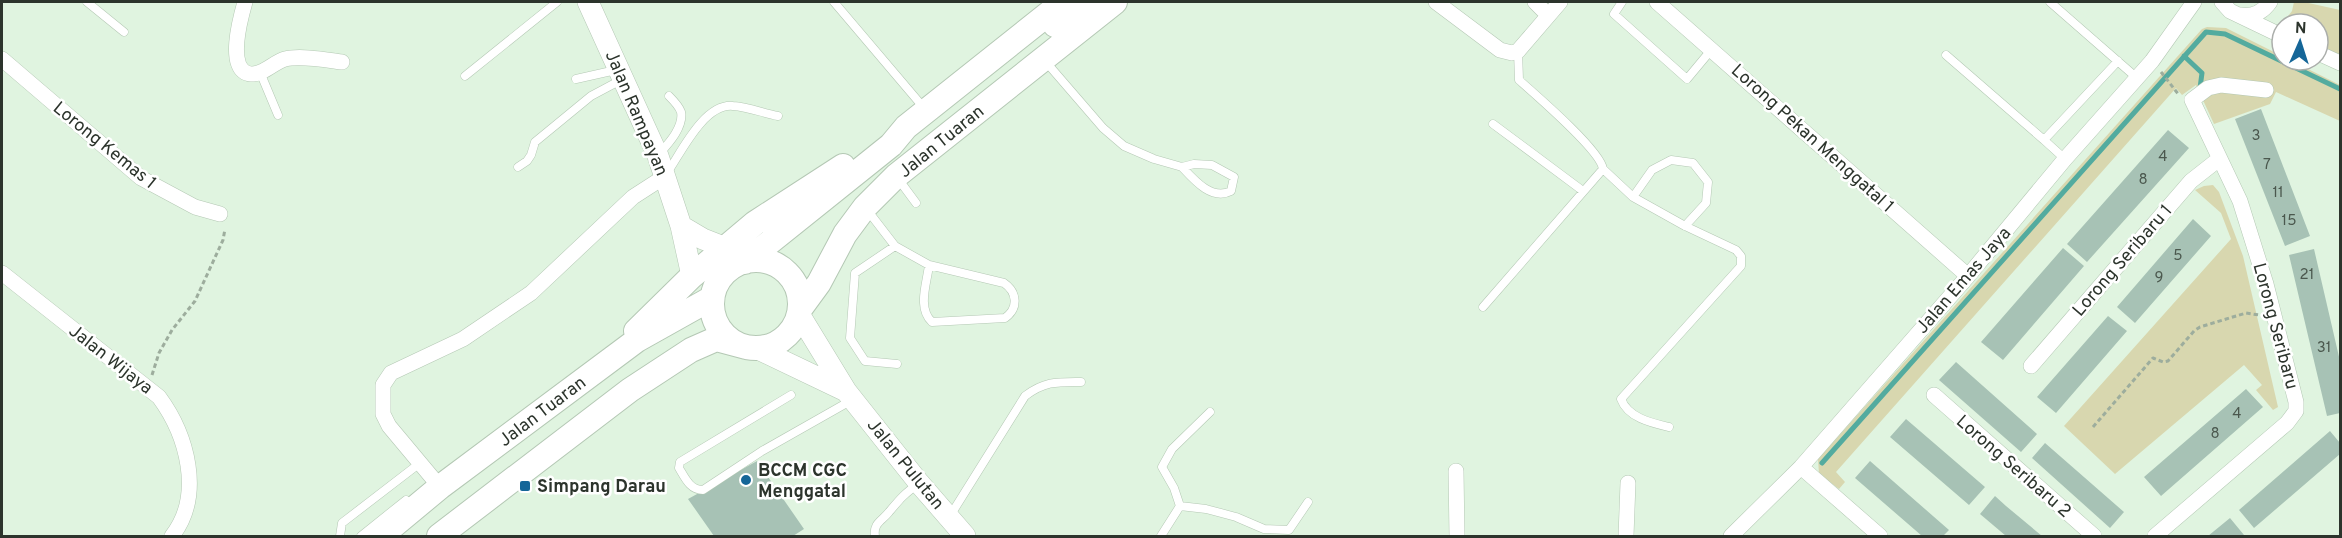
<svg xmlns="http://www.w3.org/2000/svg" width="2342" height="538" viewBox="0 0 2342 538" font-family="Overpass,sans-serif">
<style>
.green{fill:#d8d7af}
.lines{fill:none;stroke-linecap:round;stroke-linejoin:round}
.stream{stroke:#53ab9f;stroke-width:5}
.building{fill:#a7c2b5}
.lane-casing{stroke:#b4c8b4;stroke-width:9}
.street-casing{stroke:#b4c8b4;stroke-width:16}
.secondary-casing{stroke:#b4c8b4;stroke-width:22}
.primary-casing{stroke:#b4c8b4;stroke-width:26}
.path{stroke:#9dad9d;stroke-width:3;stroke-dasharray:4.5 3;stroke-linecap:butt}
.lane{stroke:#fff;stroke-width:8}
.street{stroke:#fff;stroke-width:15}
.secondary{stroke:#fff;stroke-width:21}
.primary{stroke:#fff;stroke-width:24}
.poi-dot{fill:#156698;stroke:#fff;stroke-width:2}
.labels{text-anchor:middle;stroke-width:5;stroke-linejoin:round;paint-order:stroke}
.number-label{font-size:15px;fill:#4b584e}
.street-label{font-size:18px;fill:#2c342c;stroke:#fff}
.poi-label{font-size:18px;font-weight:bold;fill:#2c342c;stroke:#fff;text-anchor:start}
</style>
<rect width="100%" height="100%" fill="#e0f4e0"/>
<!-- green -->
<path class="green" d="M2294 2H2304L2340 10V66L2318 56V24H2282L2292 11Z
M2207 27 2226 28 2282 56V60H2290L2340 85V121L2276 92 2270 104 2214 124 2196 85 2182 95 2176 88 1836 472 1845 482 1839 489 1819 474 1818 459 2202 29Z
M2213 185 2219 192 2243 256 2278 407 2273 410 2256 390 2262 385 2244 365 2115 474 2064 426 2231 239 2221 213 2195 190 2204 186Z"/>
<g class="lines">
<!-- stream -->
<path class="stream" d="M2184 56 2202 73 2200 88
M1822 463 2206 32 2225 34 2340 89"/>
</g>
<!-- building -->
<path class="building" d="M2261 109 2310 236 2285 246 2235 119Z
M2168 130 2189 148 2087 262 2067 244Z
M2193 219 2211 236 2135 323 2117 307Z
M2063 248 2084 266 2003 360 1981 342Z
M2314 249 2340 361V413L2327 416 2289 255Z
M2108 316 2127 331 2056 413 2037 397Z
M1956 362 2037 434 2021 452 1939 380Z
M2246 389 2263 407 2161 496 2144 477Z
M1906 419 1985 487 1969 505 1890 437Z
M2330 431 2340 443V454L2254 528 2239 510Z
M2045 443 2124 512 2110 528 2032 458Z
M757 461 804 529 793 536H714L688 499Z
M1870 461 1949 530 1943 536H1922L1855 478Z
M1995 496 2006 506 2042 536H2006L1980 514Z
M2230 518 2244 535 2242 536H2208Z"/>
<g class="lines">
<defs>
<path id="lane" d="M87 2 124 32
M834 2 924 108
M1622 2 1614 14 1687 79 1712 49
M2050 2 2137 78
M1946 55 2044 140
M1046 62 1103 128 1124 146 1154 159 1182 167 1194 164 1212 165 1234 177 1231 191C1212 201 1194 180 1182 167
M260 72 278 115
M465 76 557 2
M576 79 616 70
M1493 124 1583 191
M659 154C668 144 684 127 681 112 679 106 673 100 669 96
M2065 159 2044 140 2118 61
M518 167 527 161 531 155 535 142 591 96 621 80
M1603 169 1633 197 1685 226 1736 250 1741 256V266L1621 399C1628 418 1652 423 1669 427
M667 173C681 153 704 103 733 106 748 107 763 113 778 116
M899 180 916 203
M1633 197 1652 170 1671 160 1693 163 1708 182 1706 203 1685 226
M868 211 895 246 929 265 1004 283C1017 292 1019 308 1005 318L932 322C917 308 927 283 929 265
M895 246 855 273 850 338 865 361 897 364
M1483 307 1603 169C1601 151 1536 95 1519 80L1518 51
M791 395 680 462 679 468C685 478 690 490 703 490L762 451 852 400
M1180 506 1206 509 1236 517 1264 529 1289 530 1308 502
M950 516 1025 396C1045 381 1057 382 1081 382
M340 536 342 523 420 463
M361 536 406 500
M875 536C873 523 882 521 889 512 900 499 904 494 918 484
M1161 536 1180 506 1174 488 1162 467 1172 449 1210 412"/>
<path id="street" d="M245 2C241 16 225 72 251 74 263 75 274 62 285 59 300 55 327 60 342 62
M1436 2 1500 50 1512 53 1518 51 1560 2
M1535 2 1548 15
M1657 2 1968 276
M2222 2 2230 11 2282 36
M2240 15C2253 17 2263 12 2270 2
M2318 53 2340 63
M2 59 141 178 195 207 220 214
M2 273 159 397C187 435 204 495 172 536
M2031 366 2191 181 2219 159
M1934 395 2094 536
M1801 467 1880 536
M1456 471 1457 536
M440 487 389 426 383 414V385L391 373 463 339 531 293 633 197 664 177
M1626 536 1628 483
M1731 536 1801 467 1968 276 2065 159 2152 61 2194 2
M2155 536 2287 423 2296 411V402L2266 284 2240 201 2192 100 2208 88 2221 85 2266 90"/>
<path id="secondary" d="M588 2 658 156 681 226 692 276
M681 226 703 239 726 248
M799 314 846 391 919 483 965 536
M756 348 846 391"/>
<path id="primary" d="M1055 25 1084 2
M712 304a44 44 0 1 1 88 0a44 44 0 1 1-88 0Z
M745 262 891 145 906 127 1063 2
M800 309 819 283 845 234 865 207 896 176 1115 2
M636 331 692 276 755 223 843 166
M381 536 440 487 637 340 712 298
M439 536 630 390 691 350 716 339 746 347"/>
</defs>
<!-- lane casing -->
<use href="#lane" class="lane-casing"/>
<!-- street casing -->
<use href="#street" class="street-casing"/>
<!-- secondary casing -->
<use href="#secondary" class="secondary-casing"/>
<!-- primary casing -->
<use href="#primary" class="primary-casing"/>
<!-- path -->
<path class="path" d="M2161 72 2179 95
M152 375 159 353 172 330 195 301 223 240 225 229
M2093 427 2153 358 2163 362 2168 361 2194 331 2200 327 2246 313 2259 315"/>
<!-- lane -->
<use href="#lane" class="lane"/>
<!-- street -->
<use href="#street" class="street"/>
<!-- secondary -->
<use href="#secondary" class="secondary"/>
<!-- primary -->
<use href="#primary" class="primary"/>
</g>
<!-- markers -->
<g class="poi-dot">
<circle cx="746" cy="480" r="6"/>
<rect x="519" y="480" width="12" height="12" rx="3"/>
</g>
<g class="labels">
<!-- number labels -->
<g class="number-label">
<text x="2256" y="140">3</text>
<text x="2163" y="161">4</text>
<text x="2267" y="169">7</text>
<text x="2143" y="184">8</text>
<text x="2278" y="197">11</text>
<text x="2289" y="225">15</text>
<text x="2178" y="260">5</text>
<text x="2307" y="279">21</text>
<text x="2159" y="282">9</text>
<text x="2324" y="352">31</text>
<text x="2237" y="418">4</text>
<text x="2215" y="438">8</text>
</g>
<!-- street labels -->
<g class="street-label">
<text transform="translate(637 113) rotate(67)" y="6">Jalan Rampayan</text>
<text transform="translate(1813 138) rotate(42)" y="6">Lorong Pekan Menggatal 1</text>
<text transform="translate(941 141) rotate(-39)" y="6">Jalan Tuaran</text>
<text transform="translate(105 145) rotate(39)" y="6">Lorong Kemas 1</text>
<text transform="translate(2122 260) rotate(-49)" y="6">Lorong Seribaru 1</text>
<text transform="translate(1963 280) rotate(-49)" y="6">Jalan Emas Jaya</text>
<text transform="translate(2276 326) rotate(75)" y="6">Lorong Seribaru</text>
<text transform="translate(111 359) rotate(38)" y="6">Jalan Wijaya</text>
<text transform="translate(542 411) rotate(-37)" y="6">Jalan Tuaran</text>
<text transform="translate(906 464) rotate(51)" y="6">Jalan Pulutan</text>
<text transform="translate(2014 466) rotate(41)" y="6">Lorong Seribaru 2</text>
</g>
<!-- poi labels -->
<g class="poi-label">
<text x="758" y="476">BCCM CGC<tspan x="758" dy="21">Menggatal</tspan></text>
<text x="537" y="492">Simpang Darau</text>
</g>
</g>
<!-- border -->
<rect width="2342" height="538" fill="none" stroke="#2c342c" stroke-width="6"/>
<!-- north arrow -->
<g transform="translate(2300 42) rotate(3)"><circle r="28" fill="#ffffff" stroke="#abaeab" stroke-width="1.5"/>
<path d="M0-4.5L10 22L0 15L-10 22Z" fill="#156698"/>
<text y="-9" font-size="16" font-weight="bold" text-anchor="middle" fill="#2c342c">N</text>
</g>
</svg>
